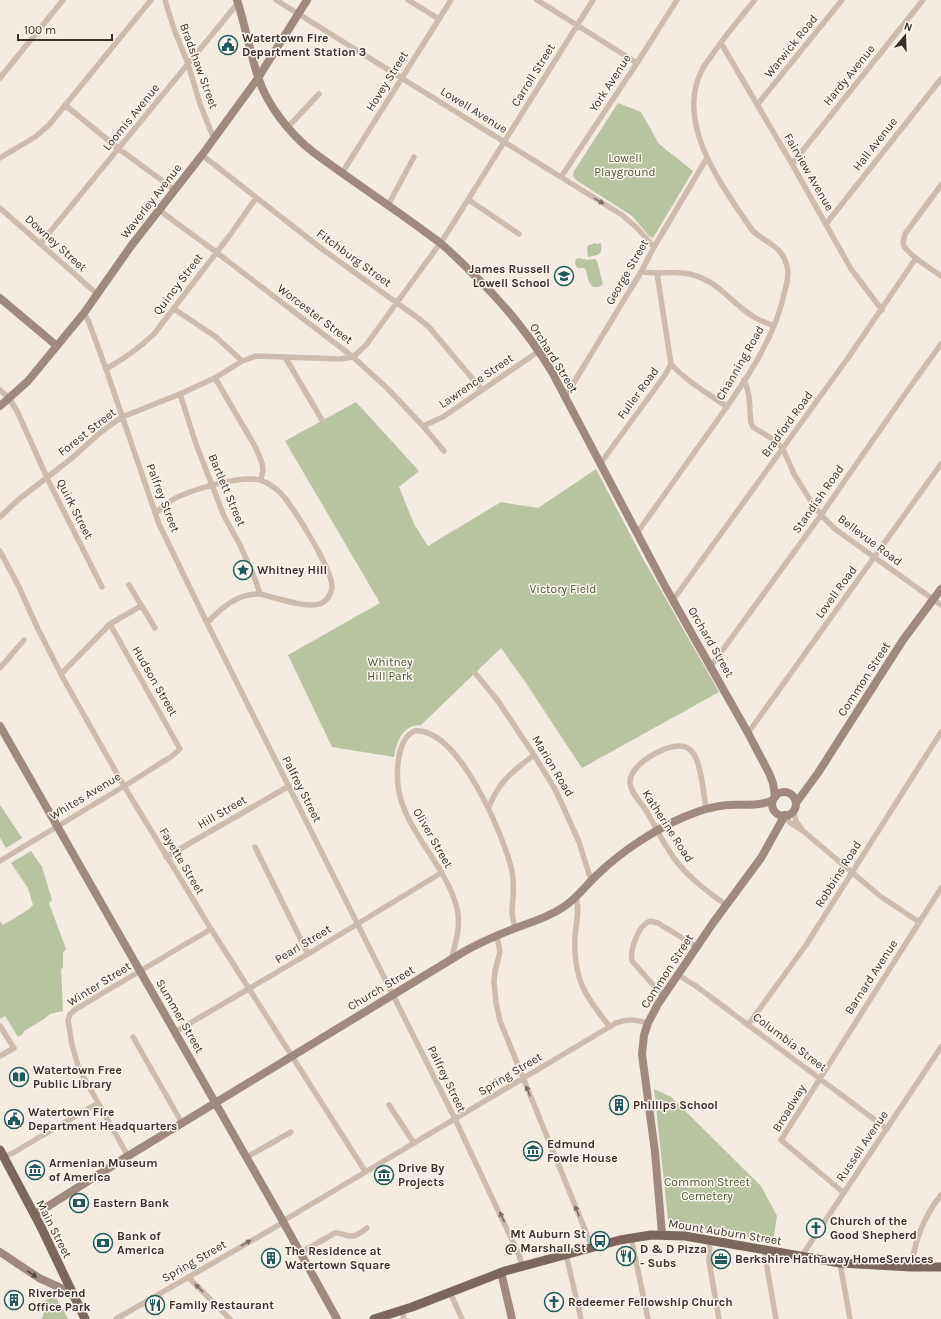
<svg xmlns="http://www.w3.org/2000/svg" width="941" height="1319" viewBox="0 0 941 1319" font-family="Karla,sans-serif">
<style>
.green{fill:#b8c4a0}
.lines{fill:none;stroke-linecap:round;stroke-linejoin:round}
.street{stroke:#cdbbac;stroke-width:5.5}
.secondary{stroke:#a18a7d;stroke-width:8}
.primary{stroke:#7d675c;stroke-width:9}
.oneway{fill:#7d6f65}
.oneway2{fill:#544640}
.labels{text-anchor:middle;stroke-width:3;stroke-linejoin:round;paint-order:stroke}
.poi-label{font-size:12px;font-weight:bold;fill:#3b302b;stroke:#fbf5ee;text-anchor:start}
.street-label{font-size:12px;fill:#3b302b;stroke:#fbf5ee}
.park-label{font-size:12px;fill:#4a5a2e;stroke:#fbf5ee}
</style>
<rect width="100%" height="100%" fill="#f4ebe1"/>
<!-- green -->
<path class="green" d="M618 103 641 112 659 144 693 171 653 238 650 237 632 216 576 180 573 176 574 171Z
M596 243V244L601 243C603 255 598 255 588 257L587 247 589 245Z
M579 258 587 260 595 259 597 261 603 284C600 287 597 287 593 287L589 282 585 268H577L575 263 576 259Z
M356 402 419 471 399 487 414 524 428 546 501 502 538 508 596 469 642 557 719 692 582 768 524 680 501 648 421 725C402 725 397 741 394 757L332 747 288 655 380 603 285 441Z
M0 805 22 838 6 848 0 838Z
M31 851 42 867 52 900 49 903 66 949 63 953V968L61 969 63 1011 50 1014 44 1019 24 1031 23 1034 18 1037 5 1016 0 1019V921L3 925 29 909 33 905 28 888 11 863Z
M654 1089 671 1097 761 1186 777 1216 773 1242 674 1224 668 1220Z
M52 1297 57 1299 68 1319H42L44 1312 46 1300Z"/>
<g class="lines">
<!-- street -->
<path class="street" d="M165 0 174 29 188 64 200 104 214 139
M276 0 622 215 637 228 654 247
M408 0 439 19
M537 0 637 63
M721 43 792 164 851 269 882 310
M0 78 63 0
M65 105 119 149 175 190
M757 105 842 0
M287 128 319 94
M202 155 322 249 418 318 429 327 482 390
M0 158 35 137 49 125 151 0
M792 164 923 0
M342 173 451 0
M561 177 637 63 677 0
M941 185 905 234C904 239 902 242 904 246 908 255 933 270 941 276
M469 200 519 234
M388 205 414 157
M0 208 97 294
M159 210 216 252 353 357 387 388 423 426 444 451
M826 224 941 79
M40 244 238 3
M657 273C665 273 674 272 682 273 716 276 729 302 754 317 760 321 768 323 774 326
M174 309 216 337 242 361 256 356 340 359 353 357 366 345 444 238 593 0
M84 313 88 320 106 369 159 524 207 623 455 1119 519 1255 522 1266
M285 357 322 420
M671 364C687 382 708 393 727 407
M106 369C124 359 138 349 154 334L230 235 256 198
M215 378 256 448 262 463 263 470 261 480
M744 380C751 394 749 408 751 423L753 427 776 441 783 449 794 474 812 503 821 515 835 529 941 605
M0 390 9 398 17 411 49 482 102 587
M180 394 196 444 224 516 240 545 255 579 260 594
M565 397 641 272 654 247 707 158
M423 426 443 417 539 351
M600 464 665 375 671 364 657 273 641 272
M155 513C161 509 166 504 172 500 189 490 240 475 260 480 269 483 279 490 284 497 296 512 334 572 332 588 331 594 327 600 322 603 310 610 273 597 260 594 238 593 221 608 207 623
M0 517 18 500 72 458 101 432 122 417 180 394 215 378 242 361
M637 533C659 502 682 470 704 439 736 394 774 345 785 290 787 283 789 273 787 266 782 245 765 243 752 230 723 187 674 124 702 70 704 65 709 60 712 55 725 36 740 18 755 0
M0 551 19 587 37 627 63 678 124 786 211 929 365 1171
M129 585 155 628
M673 600 848 358 916 258
M711 666 821 515 905 394 941 344
M0 668 24 640
M61 674 110 624 141 606
M476 674 498 701 534 755 556 791 579 842 591 880
M748 733 941 464
M489 807C499 781 513 771 534 755
M706 809C704 795 701 763 693 753 690 749 685 746 680 746 664 745 629 765 630 783 631 794 642 803 647 812 654 824 660 837 668 849 682 873 704 889 726 905
M786 815 789 822 803 831 796 821 793 810
M803 831 880 896 919 922
M255 847 308 954
M166 857 289 786
M0 861 131 782 172 756 180 749 110 624
M576 897C580 910 576 923 575 937 573 979 585 996 610 1027
M497 936 500 952 495 971 494 982 496 1003 500 1021 592 1247
M451 959C456 943 461 925 457 908 442 852 387 821 399 757 401 746 404 737 414 731 458 726 504 836 512 871 515 886 513 896 512 911 512 916 514 923 515 929
M678 975 696 986 887 1129
M663 996 632 961C630 950 638 925 650 921L658 923 697 947
M748 1025 806 945 941 732
M0 1026 14 1048 0 1056
M175 1032 308 954 441 873
M133 1037 182 1123
M389 1105 414 1143
M128 1156 79 1069 72 1045 68 1020 70 1014 76 1009 211 929
M2 1157 11 1154 98 1103
M247 1157 291 1132
M844 1193 781 1140 941 888
M283 1221 616 1023C627 1018 637 1020 648 1023
M631 1237 648 1319
M710 1240 709 1261 719 1319
M764 1250 776 1319
M300 1253 335 1233C341 1232 345 1236 352 1236 357 1236 363 1231 367 1228
M566 1254 581 1319
M801 1257 941 1047
M840 1263 850 1319
M911 1267C915 1240 924 1216 941 1195
M188 1277 230 1319
M450 1292 462 1319
M402 1310 404 1319
M116 1319 284 1222"/>
<!-- secondary -->
<path class="secondary" d="M237 0C245 25 250 52 258 77 267 105 290 134 313 152 355 183 398 211 439 242 449 250 459 260 468 269 501 300 529 334 552 372L666 588 748 733 769 773 773 783 775 797
M0 298 57 346
M0 406 28 381 84 313 131 246 202 155 258 78 307 0
M0 726 280 1216 337 1319
M772 804a12 12 0 1 1 24 0a12 12 0 1 1-24 0Z
M796 803 818 773 903 640 941 589
M34 1215 128 1156 465 951C483 941 502 933 521 926 536 921 552 915 565 906 578 897 587 884 598 874 622 851 654 830 684 817 698 811 713 806 728 805 742 804 759 807 773 800
M662 1234 655 1152 643 1062 642 1054 644 1035 648 1023 658 1004 713 923 761 858 785 815
M0 1252 39 1278 74 1294
M501 1272 512 1319"/>
<!-- primary -->
<path class="primary" d="M0 1150 41 1227 85 1319
M374 1319 412 1307 505 1271 620 1240 651 1235 685 1236 840 1263 911 1267H941"/>
</g>
<!-- one-way arrows -->
<defs><path id="oneway-solid" d="M-6-.8H1V-3.2L6.5 0L1 3.2V.8H-6Z"/></defs>
<g class="oneway">
<use href="#oneway-solid" transform="translate(599 201) rotate(31)"/>
<use href="#oneway-solid" transform="translate(528 1091) rotate(-112)"/>
<use href="#oneway-solid" transform="translate(577 1211) rotate(-112)"/>
<use href="#oneway-solid" transform="translate(502 1217) rotate(-115)"/>
<use href="#oneway-solid" transform="translate(246 1243) rotate(-30)"/>
<use href="#oneway-solid" transform="translate(199 1288) rotate(-135)"/>
</g>
<use class="oneway2" href="#oneway-solid" transform="translate(32 1274) rotate(35)"/>
<!-- icons -->
<defs>
<symbol id="civic-ring" viewBox="-11 -11 22 22"><circle r="9.5" fill="#fbf5ee" stroke="#1f5a5e" stroke-width="1.5"/><path d="M-.6-6.5H3V-4.5H.6V-3L4-1V1h2V6H-6V1h2V-1L-.6-3ZM-1.2 2.5V6h2.4V2.5Z" fill="#1f5a5e"/></symbol>
<symbol id="school-ring" viewBox="-11 -11 22 22"><circle r="9.5" fill="#fbf5ee" stroke="#1f5a5e" stroke-width="1.5"/><path d="M0-5L7-2L0 1L-7-2ZM-4 1L0 2.5L4 1V4Q0 6-4 4Z" fill="#1f5a5e"/></symbol>
<symbol id="sight-ring" viewBox="-11 -11 22 22"><circle r="9.5" fill="#fbf5ee" stroke="#1f5a5e" stroke-width="1.5"/><path d="M0-6L1.8-2.2L6-1.7L2.9 1.2L3.7 5.4L0 3.3L-3.7 5.4L-2.9 1.2L-6-1.7L-1.8-2.2Z" fill="#1f5a5e"/></symbol>
<symbol id="library-ring" viewBox="-11 -11 22 22"><circle r="9.5" fill="#fbf5ee" stroke="#1f5a5e" stroke-width="1.5"/><path d="M-6-4Q-3-5.5-.7-3.5V5Q-3 3-6 4ZM6-4Q3-5.5 .7-3.5V5Q3 3 6 4Z" fill="#1f5a5e"/></symbol>
<symbol id="building-ring" viewBox="-11 -11 22 22"><circle r="9.5" fill="#fbf5ee" stroke="#1f5a5e" stroke-width="1.5"/><path d="M-4-6H4V6H1V3H-1V6H-4ZM-2.5-4.3h1.7v1.8h-1.7ZM.8-4.3h1.7v1.8H.8ZM-2.5-1h1.7V.8h-1.7ZM.8-1h1.7V.8H.8Z" fill="#1f5a5e"/></symbol>
<symbol id="museum-ring" viewBox="-11 -11 22 22"><circle r="9.5" fill="#fbf5ee" stroke="#1f5a5e" stroke-width="1.5"/><path d="M0-6L6-3V-2H-6V-3ZM-5-1h2V3h-2ZM-1-1h2V3h-2ZM3-1h2V3H3ZM-6 4H6V6H-6Z" fill="#1f5a5e"/></symbol>
<symbol id="bank-ring" viewBox="-11 -11 22 22"><circle r="9.5" fill="#fbf5ee" stroke="#1f5a5e" stroke-width="1.5"/><path d="M-6-4H6V4H-6ZM0-2.3a2.3 2.3 0 1 0 0 4.6a2.3 2.3 0 1 0 0-4.6Z" fill="#1f5a5e"/></symbol>
<symbol id="church-ring" viewBox="-11 -11 22 22"><circle r="9.5" fill="#fbf5ee" stroke="#1f5a5e" stroke-width="1.5"/><path d="M-1.2-6h2.4v3.5h3.3v2.4h-3.3V6h-2.4V-.1h-3.3v-2.4h3.3Z" fill="#1f5a5e"/></symbol>
<symbol id="bus-ring" viewBox="-11 -11 22 22"><circle r="9.5" fill="#fbf5ee" stroke="#1f5a5e" stroke-width="1.5"/><path d="M-5-6H5V4H4V6H2V4H-2V6H-4V4H-5ZM-3.5-4V0h7V-4ZM-3.5 1.2v1.5H-2V1.2ZM2 1.2v1.5H3.5V1.2Z" fill="#1f5a5e"/></symbol>
<symbol id="restaurant-ring" viewBox="-11 -11 22 22"><circle r="9.5" fill="#fbf5ee" stroke="#1f5a5e" stroke-width="1.5"/><path d="M-5-6h1v4h1v-4h1v4h1v-4h1v5L-1.5 .5V6h-2V.5L-5-1ZM5-6V6H3V1.5H1.5Q1.5-4 5-6Z" fill="#1f5a5e"/></symbol>
<symbol id="office-ring" viewBox="-11 -11 22 22"><circle r="9.5" fill="#fbf5ee" stroke="#1f5a5e" stroke-width="1.5"/><path d="M-6-3h4V-5.5h4V-3h4V5H-6ZM-1-4.5V-3h2v-1.5ZM-6 0V1H6V0Z" fill="#1f5a5e"/></symbol>
</defs>
<g fill-rule="evenodd">
<use href="#civic-ring" x="217" y="34" width="22" height="22"/>
<use href="#school-ring" x="553" y="265" width="22" height="22"/>
<use href="#sight-ring" x="232" y="559" width="22" height="22"/>
<use href="#library-ring" x="8" y="1066" width="22" height="22"/>
<use href="#building-ring" x="608" y="1094" width="22" height="22"/>
<use href="#civic-ring" x="3" y="1108" width="22" height="22"/>
<use href="#museum-ring" x="522" y="1140" width="22" height="22"/>
<use href="#museum-ring" x="24" y="1159" width="22" height="22"/>
<use href="#museum-ring" x="373" y="1164" width="22" height="22"/>
<use href="#bank-ring" x="68" y="1192" width="22" height="22"/>
<use href="#church-ring" x="805" y="1217" width="22" height="22"/>
<use href="#bus-ring" x="589" y="1230" width="22" height="22"/>
<use href="#bank-ring" x="92" y="1232" width="22" height="22"/>
<use href="#restaurant-ring" x="615" y="1245" width="22" height="22"/>
<use href="#building-ring" x="260" y="1247" width="22" height="22"/>
<use href="#office-ring" x="710" y="1248" width="22" height="22"/>
<use href="#building-ring" x="3" y="1289" width="22" height="22"/>
<use href="#church-ring" x="543" y="1291" width="22" height="22"/>
<use href="#restaurant-ring" x="144" y="1294" width="22" height="22"/>
</g>
<g class="labels">
<!-- poi labels -->
<g class="poi-label">
<text x="242" y="42">Watertown Fire<tspan x="242" dy="14">Department Station 3</tspan></text>
<text x="550" y="273" text-anchor="end">James Russell<tspan x="550" dy="14">Lowell School</tspan></text>
<text x="257" y="574">Whitney Hill</text>
<text x="33" y="1074">Watertown Free<tspan x="33" dy="14">Public Library</tspan></text>
<text x="633" y="1109">Phillips School</text>
<text x="28" y="1116">Watertown Fire<tspan x="28" dy="14">Department Headquarters</tspan></text>
<text x="547" y="1148">Edmund<tspan x="547" dy="14">Fowle House</tspan></text>
<text x="49" y="1167">Armenian Museum<tspan x="49" dy="14">of America</tspan></text>
<text x="398" y="1172">Drive By<tspan x="398" dy="14">Projects</tspan></text>
<text x="93" y="1207">Eastern Bank</text>
<text x="830" y="1225">Church of the<tspan x="830" dy="14">Good Shepherd</tspan></text>
<text x="586" y="1238" text-anchor="end">Mt Auburn St<tspan x="586" dy="14">@ Marshall St</tspan></text>
<text x="117" y="1240">Bank of<tspan x="117" dy="14">America</tspan></text>
<text x="640" y="1253">D &amp; D Pizza<tspan x="640" dy="14">- Subs</tspan></text>
<text x="285" y="1255">The Residence at<tspan x="285" dy="14">Watertown Square</tspan></text>
<text x="735" y="1263">Berkshire Hathaway HomeServices</text>
<text x="28" y="1297">Riverbend<tspan x="28" dy="14">Office Park</tspan></text>
<text x="568" y="1306">Redeemer Fellowship Church</text>
<text x="169" y="1309">Family Restaurant</text>
</g>
<!-- street labels -->
<g class="street-label">
<text transform="translate(791 46) rotate(-51)" y="4">Warwick Road</text>
<text transform="translate(199 66) rotate(70)" y="4">Bradshaw Street</text>
<text transform="translate(533 75) rotate(-58)" y="4">Carroll Street</text>
<text transform="translate(849 75) rotate(-51)" y="4">Hardy Avenue</text>
<text transform="translate(387 81) rotate(-58)" y="4">Hovey Street</text>
<text transform="translate(610 83) rotate(-57)" y="4">York Avenue</text>
<text transform="translate(474 110) rotate(32)" y="4">Lowell Avenue</text>
<text transform="translate(131 117) rotate(-51)" y="4">Loomis Avenue</text>
<text transform="translate(875 144) rotate(-52)" y="4">Hall Avenue</text>
<text transform="translate(809 172) rotate(60)" y="4">Fairview Avenue</text>
<text transform="translate(151 201) rotate(-52)" y="4">Waverley Avenue</text>
<text transform="translate(56 243) rotate(42)" y="4">Downey Street</text>
<text transform="translate(354 258) rotate(36)" y="4">Fitchburg Street</text>
<text transform="translate(627 272) rotate(-60)" y="4">George Street</text>
<text transform="translate(178 284) rotate(-53)" y="4">Quincy Street</text>
<text transform="translate(315 314) rotate(37)" y="4">Worcester Street</text>
<text transform="translate(554 358) rotate(58)" y="4">Orchard Street</text>
<text transform="translate(740 363) rotate(-60)" y="4">Channing Road</text>
<text transform="translate(476 381) rotate(-34)" y="4">Lawrence Street</text>
<text transform="translate(638 393) rotate(-54)" y="4">Fuller Road</text>
<text transform="translate(787 424) rotate(-54)" y="4">Bradford Road</text>
<text transform="translate(87 432) rotate(-38)" y="4">Forest Street</text>
<text transform="translate(227 490) rotate(67)" y="4">Bartlett Street</text>
<text transform="translate(163 498) rotate(69)" y="4">Palfrey Street</text>
<text transform="translate(818 499) rotate(-55)" y="4">Standish Road</text>
<text transform="translate(75 509) rotate(63)" y="4">Quirk Street</text>
<text transform="translate(870 540) rotate(37)" y="4">Bellevue Road</text>
<text transform="translate(836 592) rotate(-54)" y="4">Lovell Road</text>
<text transform="translate(711 642) rotate(60)" y="4">Orchard Street</text>
<text transform="translate(864 679) rotate(-57)" y="4">Common Street</text>
<text transform="translate(155 681) rotate(60)" y="4">Hudson Street</text>
<text transform="translate(553 766) rotate(59)" y="4">Marion Road</text>
<text transform="translate(302 789) rotate(63)" y="4">Palfrey Street</text>
<text transform="translate(85 796) rotate(-31)" y="4">Whites Avenue</text>
<text transform="translate(222 812) rotate(-30)" y="4">Hill Street</text>
<text transform="translate(668 826) rotate(57)" y="4">Katherine Road</text>
<text transform="translate(433 838) rotate(60)" y="4">Oliver Street</text>
<text transform="translate(182 861) rotate(59)" y="4">Fayette Street</text>
<text transform="translate(838 874) rotate(-58)" y="4">Robbins Road</text>
<text transform="translate(303 944) rotate(-31)" y="4">Pearl Street</text>
<text transform="translate(667 971) rotate(-57)" y="4">Common Street</text>
<text transform="translate(871 977) rotate(-57)" y="4">Barnard Avenue</text>
<text transform="translate(99 984) rotate(-32)" y="4">Winter Street</text>
<text transform="translate(381 988) rotate(-31)" y="4">Church Street</text>
<text transform="translate(180 1016) rotate(60)" y="4">Summer Street</text>
<text transform="translate(790 1042) rotate(37)" y="4">Columbia Street</text>
<text transform="translate(510 1074) rotate(-31)" y="4">Spring Street</text>
<text transform="translate(447 1079) rotate(64)" y="4">Palfrey Street</text>
<text transform="translate(789 1108) rotate(-59)" y="4">Broadway</text>
<text transform="translate(862 1146) rotate(-56)" y="4">Russell Avenue</text>
<text transform="translate(54 1229) rotate(63)" y="4">Main Street</text>
<text transform="translate(725 1232) rotate(9)" y="4">Mount Auburn Street</text>
<text transform="translate(194 1261) rotate(-30)" y="4">Spring Street</text>
</g>
<!-- park labels -->
<g class="park-label">
<text x="625" y="162">Lowell<tspan x="625" dy="14">Playground</tspan></text>
<text x="563" y="593">Victory Field</text>
<text x="390" y="666">Whitney<tspan x="390" dy="14">Hill Park</tspan></text>
<text x="707" y="1186">Common Street<tspan x="707" dy="14">Cemetery</tspan></text>
</g>
</g>
<!-- north arrow -->
<g transform="translate(905 36) rotate(19)" stroke="#fbf5ee" stroke-width="3" paint-order="stroke">
<path d="M0-3L7 15L0 10L-7 15Z" fill="#3b302b"/>
<text y="-6" font-size="11" font-weight="bold" text-anchor="middle" fill="#3b302b">N</text>
</g>
<!-- scale -->
<path d="M18 34v6h94v-6" fill="none" stroke="#3b302b" stroke-width="2"/>
<text x="24" y="34" font-size="12" fill="#3b302b" stroke="#fbf5ee" stroke-width="3" paint-order="stroke">100 m</text>
</svg>
